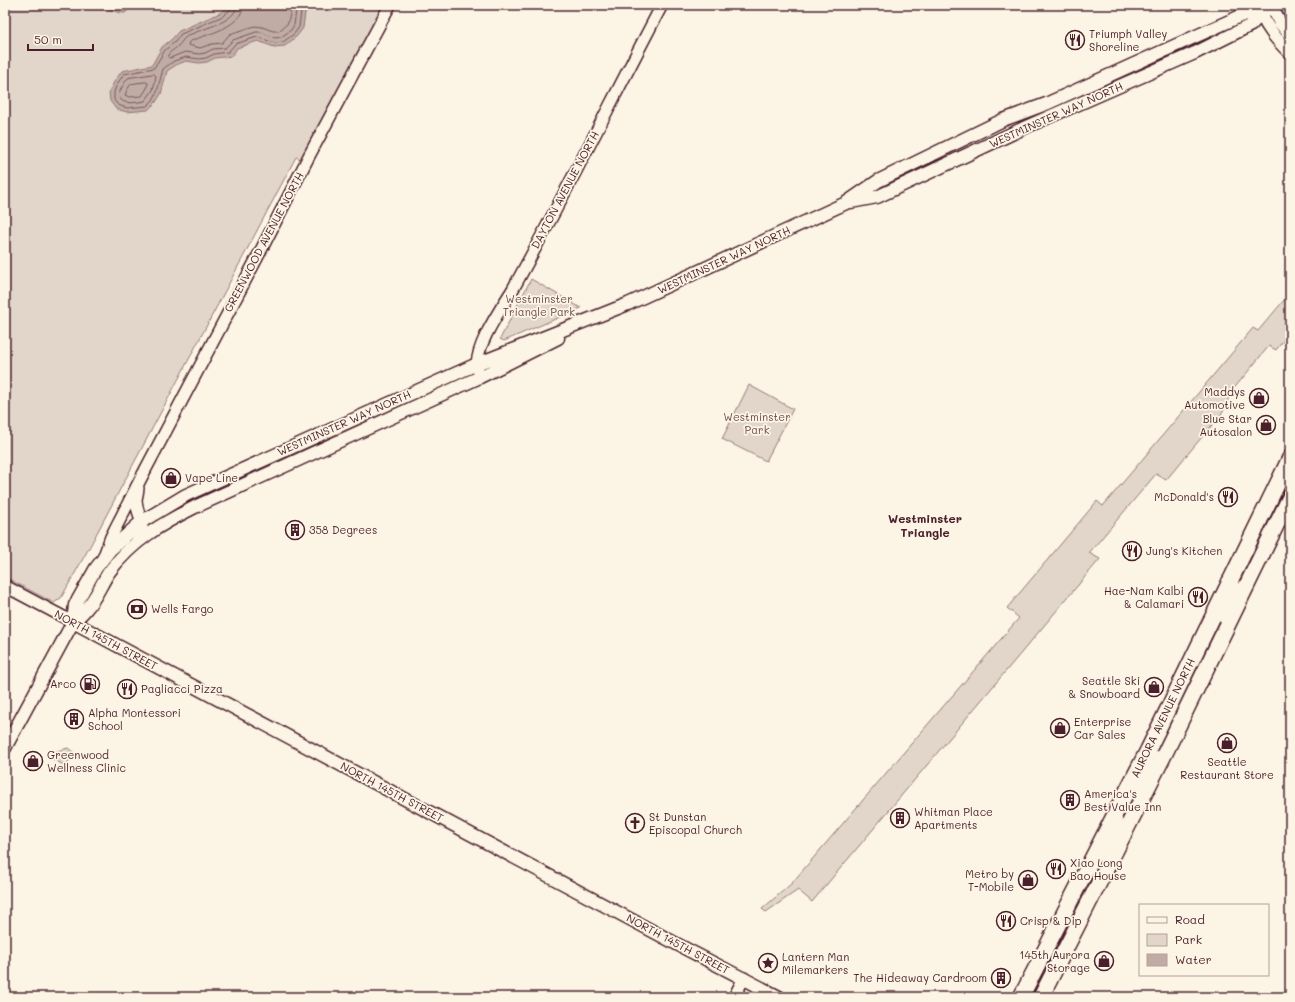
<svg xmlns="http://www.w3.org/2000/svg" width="1295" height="1002" viewBox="0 0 1295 1002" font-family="Mali,sans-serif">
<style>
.green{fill:#e2d5ca;stroke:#967a7a}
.water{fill:#c0aca5;stroke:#917474}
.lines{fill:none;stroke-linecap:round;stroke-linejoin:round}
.shore{stroke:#79575c;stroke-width:1}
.tertiary-casing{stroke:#4a1f2b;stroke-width:14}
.secondary-casing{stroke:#4a1f2b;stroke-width:15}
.primary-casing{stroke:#4a1f2b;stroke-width:17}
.trunk-casing{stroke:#4a1f2b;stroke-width:18}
.tertiary{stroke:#fcf5e5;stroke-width:11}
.secondary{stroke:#fcf5e5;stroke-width:12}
.primary{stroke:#fcf5e5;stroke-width:14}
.trunk{stroke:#fcf5e5;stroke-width:15}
.labels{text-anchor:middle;stroke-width:3.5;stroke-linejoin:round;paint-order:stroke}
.poi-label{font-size:11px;fill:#4a1f2b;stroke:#fcf5e5;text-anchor:start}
.street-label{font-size:11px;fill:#4a1f2b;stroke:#fcf5e5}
.park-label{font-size:11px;fill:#704c53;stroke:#fcf5e5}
.neighbourhood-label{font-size:12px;font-weight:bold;fill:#4a1f2b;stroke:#fcf5e5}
</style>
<rect width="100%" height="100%" fill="#fcf5e5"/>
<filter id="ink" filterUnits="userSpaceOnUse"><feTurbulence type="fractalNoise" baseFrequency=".025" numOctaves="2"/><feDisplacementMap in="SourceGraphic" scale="8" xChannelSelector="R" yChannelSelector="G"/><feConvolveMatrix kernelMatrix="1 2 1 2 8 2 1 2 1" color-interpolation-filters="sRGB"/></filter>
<g filter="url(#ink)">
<!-- green -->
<path class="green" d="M5 5H384L303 160 296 157 89 548 61 598 54 603 5 577Z
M531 279 581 308 504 341 500 339Z
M1290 293V314L1287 318 1288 327 1290 329V332L1276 350 1269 346 1231 392 1223 412 1166 480 1156 474 1089 553 1100 559 812 902 798 890 766 912 762 909 791 884 1019 618 1007 608 1097 501 1103 506 1253 328 1258 331Z
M749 385 793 409 766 461 722 439Z
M68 748 73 752 66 766 50 758 49 753Z"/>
<!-- water -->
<path class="water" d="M90 5H134L125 13C118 13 115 11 109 9 104 8 98 10 93 9Z
M237 5H308L305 13 303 28 297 36 285 46 274 47 258 41 237 48 232 56 215 58 207 62 199 63 186 61 176 65 167 71 161 94 156 102 148 110 127 112 116 109 110 101 109 92 114 82 122 71 152 65 162 47 172 39 179 31 220 13 229 6Z"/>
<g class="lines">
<!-- shore -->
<path class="shore" d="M232 5 231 9 223 16 181 34 175 42 165 50 154 68 124 74 117 84 114 92V100L118 105 127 108 147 106 153 100 157 92 163 69 174 61 186 57 199 59 206 58 214 54 228 52 235 44 257 37 275 43 283 42 294 34 299 27 301 12 304 5
M237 5C236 24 199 28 186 37 183 39 181 43 178 46 174 50 168 52 168 57L170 58 185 52 199 54 205 53 213 49 225 48 233 40 256 32H261L275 38 281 37 291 30 294 25 296 11 299 5
M243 5C243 26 209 34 193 40L189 42 188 45 200 48 212 44 222 43 230 34 255 26 262 27 273 31H279L288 23 292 5
M154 74 156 76 153 90 145 101C122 106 110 101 128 78Z
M146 82 148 83 147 88 142 96 129 97 125 95 127 90 131 84Z"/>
<defs>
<path id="tertiary" d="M478 370C472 350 502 307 513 289 565 195 612 100 662 5
M135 544C149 523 138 521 136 501 136 497 138 492 138 488
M104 556 111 537 140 480 257 258 309 156 390 5
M5 586 73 622
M734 997 744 978"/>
<path id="secondary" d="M1261 14C1269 31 1277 40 1290 53
M851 202 877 197 1026 127 1195 53 1251 25 1261 14 1273 8 1280 23 1290 35
M73 622 75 605 96 568 110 550 141 522 186 495 477 364 628 304 846 203 878 181 1003 120 1046 104 1245 14H1261
M73 622 688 950 779 997
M5 748 73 622C77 618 82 614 86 609 96 598 101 584 109 572 132 541 161 524 195 507L480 377 558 338"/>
<path id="primary" d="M1225 616 1235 593 1234 588 1229 582
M1141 785C1145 773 1157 761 1148 750
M1109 864C1100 855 1112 841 1116 832L1117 828 1114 816"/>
<path id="trunk" d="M1021 997 1148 750 1290 458
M1041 997 1164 755 1290 497"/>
</defs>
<!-- tertiary casing -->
<use href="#tertiary" class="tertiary-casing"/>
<!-- secondary casing -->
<use href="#secondary" class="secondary-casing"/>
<!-- primary casing -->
<use href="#primary" class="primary-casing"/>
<!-- trunk casing -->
<use href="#trunk" class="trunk-casing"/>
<!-- tertiary -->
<use href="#tertiary" class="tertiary"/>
<!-- secondary -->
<use href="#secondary" class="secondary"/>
<!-- primary -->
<use href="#primary" class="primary"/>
<!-- trunk -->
<use href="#trunk" class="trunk"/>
</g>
</g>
<!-- icons -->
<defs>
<symbol id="restaurant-ring" viewBox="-11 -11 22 22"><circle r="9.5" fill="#fcf5e5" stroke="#4a1f2b" stroke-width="1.5"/><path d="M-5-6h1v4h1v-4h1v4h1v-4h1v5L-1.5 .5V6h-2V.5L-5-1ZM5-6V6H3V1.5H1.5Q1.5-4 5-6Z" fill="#4a1f2b"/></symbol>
<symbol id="shop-ring" viewBox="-11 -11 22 22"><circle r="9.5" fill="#fcf5e5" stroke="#4a1f2b" stroke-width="1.5"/><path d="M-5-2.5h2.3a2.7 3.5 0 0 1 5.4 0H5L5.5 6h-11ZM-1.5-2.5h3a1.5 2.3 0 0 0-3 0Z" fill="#4a1f2b"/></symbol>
<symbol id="building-ring" viewBox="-11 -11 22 22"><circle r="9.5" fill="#fcf5e5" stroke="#4a1f2b" stroke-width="1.5"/><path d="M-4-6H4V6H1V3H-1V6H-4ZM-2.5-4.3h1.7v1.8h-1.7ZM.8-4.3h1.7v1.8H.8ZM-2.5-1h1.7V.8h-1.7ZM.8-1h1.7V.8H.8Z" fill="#4a1f2b"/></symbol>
<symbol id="bank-ring" viewBox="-11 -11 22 22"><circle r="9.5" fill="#fcf5e5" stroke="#4a1f2b" stroke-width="1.5"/><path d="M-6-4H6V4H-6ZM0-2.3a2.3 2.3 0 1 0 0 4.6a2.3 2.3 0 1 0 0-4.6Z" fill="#4a1f2b"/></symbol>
<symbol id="fuel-ring" viewBox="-11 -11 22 22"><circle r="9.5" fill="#fcf5e5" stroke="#4a1f2b" stroke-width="1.5"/><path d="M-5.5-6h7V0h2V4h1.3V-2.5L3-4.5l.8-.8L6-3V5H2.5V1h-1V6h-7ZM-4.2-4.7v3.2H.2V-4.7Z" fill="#4a1f2b"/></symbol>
<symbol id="church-ring" viewBox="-11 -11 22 22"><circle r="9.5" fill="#fcf5e5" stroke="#4a1f2b" stroke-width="1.5"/><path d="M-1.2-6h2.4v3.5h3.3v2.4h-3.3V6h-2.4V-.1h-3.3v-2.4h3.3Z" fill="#4a1f2b"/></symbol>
<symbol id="sight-ring" viewBox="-11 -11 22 22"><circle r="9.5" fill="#fcf5e5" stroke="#4a1f2b" stroke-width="1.5"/><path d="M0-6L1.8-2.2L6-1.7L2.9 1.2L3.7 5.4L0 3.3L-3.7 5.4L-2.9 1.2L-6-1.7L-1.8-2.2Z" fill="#4a1f2b"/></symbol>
</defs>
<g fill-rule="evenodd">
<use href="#restaurant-ring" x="1064" y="29" width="22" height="22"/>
<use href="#shop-ring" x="1248" y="387" width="22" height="22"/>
<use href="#shop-ring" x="1255" y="414" width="22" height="22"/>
<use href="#shop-ring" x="160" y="467" width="22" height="22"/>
<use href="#restaurant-ring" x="1217" y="486" width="22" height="22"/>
<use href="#building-ring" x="284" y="519" width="22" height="22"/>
<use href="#restaurant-ring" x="1121" y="540" width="22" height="22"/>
<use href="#restaurant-ring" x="1187" y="586" width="22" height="22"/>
<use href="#bank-ring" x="126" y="598" width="22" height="22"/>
<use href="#fuel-ring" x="79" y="673" width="22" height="22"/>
<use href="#shop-ring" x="1143" y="676" width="22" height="22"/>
<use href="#restaurant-ring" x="116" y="678" width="22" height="22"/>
<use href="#building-ring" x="63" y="708" width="22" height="22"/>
<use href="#shop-ring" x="1049" y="717" width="22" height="22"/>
<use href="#shop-ring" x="1216" y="732" width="22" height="22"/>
<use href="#shop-ring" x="22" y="750" width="22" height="22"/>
<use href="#building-ring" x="1059" y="789" width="22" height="22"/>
<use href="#building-ring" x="889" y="807" width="22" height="22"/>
<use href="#church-ring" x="624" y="812" width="22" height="22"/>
<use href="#restaurant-ring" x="1045" y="858" width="22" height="22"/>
<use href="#shop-ring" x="1017" y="869" width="22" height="22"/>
<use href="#restaurant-ring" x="995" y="910" width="22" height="22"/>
<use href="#shop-ring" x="1093" y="950" width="22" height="22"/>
<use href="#sight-ring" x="757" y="952" width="22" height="22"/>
<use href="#building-ring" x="990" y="967" width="22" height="22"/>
</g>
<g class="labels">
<!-- poi labels -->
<g class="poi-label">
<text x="1089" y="38">Triumph Valley<tspan x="1089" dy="13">Shoreline</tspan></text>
<text x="1245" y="396" text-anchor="end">Maddys<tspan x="1245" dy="13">Automotive</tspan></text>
<text x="1252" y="423" text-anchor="end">Blue Star<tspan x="1252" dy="13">Autosalon</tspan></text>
<text x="185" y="482">Vape Line</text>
<text x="1214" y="501" text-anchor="end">McDonald's</text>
<text x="309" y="534">358 Degrees</text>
<text x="1146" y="555">Jung's Kitchen</text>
<text x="1184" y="595" text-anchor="end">Hae-Nam Kalbi<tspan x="1184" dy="13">&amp; Calamari</tspan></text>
<text x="151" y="613">Wells Fargo</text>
<text x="1140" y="685" text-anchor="end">Seattle Ski<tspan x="1140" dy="13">&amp; Snowboard</tspan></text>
<text x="76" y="688" text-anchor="end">Arco</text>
<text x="141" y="693">Pagliacci Pizza</text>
<text x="88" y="717">Alpha Montessori<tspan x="88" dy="13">School</tspan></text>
<text x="1074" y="726">Enterprise<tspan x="1074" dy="13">Car Sales</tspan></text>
<text x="47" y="759">Greenwood<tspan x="47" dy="13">Wellness Clinic</tspan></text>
<text x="1227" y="766" text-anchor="middle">Seattle<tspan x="1227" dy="13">Restaurant Store</tspan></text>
<text x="1084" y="798">America's<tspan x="1084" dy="13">Best Value Inn</tspan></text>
<text x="914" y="816">Whitman Place<tspan x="914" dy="13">Apartments</tspan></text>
<text x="649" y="821">St Dunstan<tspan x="649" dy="13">Episcopal Church</tspan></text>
<text x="1070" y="867">Xiao Long<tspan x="1070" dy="13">Bao House</tspan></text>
<text x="1014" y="878" text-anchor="end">Metro by<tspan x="1014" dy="13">T-Mobile</tspan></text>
<text x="1020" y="925">Crisp &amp; Dip</text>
<text x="1090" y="959" text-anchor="end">145th Aurora<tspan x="1090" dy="13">Storage</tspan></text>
<text x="782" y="961">Lantern Man<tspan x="782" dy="13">Milemarkers</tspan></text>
<text x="987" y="982" text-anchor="end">The Hideaway Cardroom</text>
</g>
<!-- street labels -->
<g class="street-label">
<text transform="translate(1056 115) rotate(-24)" y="4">WESTMINSTER WAY NORTH</text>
<text transform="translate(565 190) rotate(-62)" y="4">DAYTON AVENUE NORTH</text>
<text transform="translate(264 242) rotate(-62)" y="4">GREENWOOD AVENUE NORTH</text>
<text transform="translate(724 260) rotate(-25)" y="4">WESTMINSTER WAY NORTH</text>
<text transform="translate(344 423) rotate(-24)" y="4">WESTMINSTER WAY NORTH</text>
<text transform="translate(106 640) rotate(28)" y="4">NORTH 145TH STREET</text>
<text transform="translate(1163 718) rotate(-64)" y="4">AURORA AVENUE NORTH</text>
<text transform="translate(392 792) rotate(28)" y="4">NORTH 145TH STREET</text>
<text transform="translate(678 944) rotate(28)" y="4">NORTH 145TH STREET</text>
</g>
<!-- park labels -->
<g class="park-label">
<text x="539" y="303">Westminster<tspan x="539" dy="13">Triangle Park</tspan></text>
<text x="757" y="421">Westminster<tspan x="757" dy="13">Park</tspan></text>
</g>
<!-- neighbourhood labels -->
<g class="neighbourhood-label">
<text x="925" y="523">Westminster<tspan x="925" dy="14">Triangle</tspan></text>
</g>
</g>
<!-- margin -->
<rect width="1295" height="1002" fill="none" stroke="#fcf5e5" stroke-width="20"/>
<rect x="10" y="10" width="1275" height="982" fill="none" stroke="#4a1f2b" stroke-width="1.5" filter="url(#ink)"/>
<!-- legend -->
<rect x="1139" y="904" width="130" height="72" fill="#fcf5e5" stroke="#b59f9b"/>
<rect x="1147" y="917" width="20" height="6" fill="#fcf5e5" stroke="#b59f9b"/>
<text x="1175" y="924" font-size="12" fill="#4a1f2b">Road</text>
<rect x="1147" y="934" width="20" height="12" fill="#e2d5ca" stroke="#b59f9b"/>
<text x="1175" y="944" font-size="12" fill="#4a1f2b">Park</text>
<rect x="1147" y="954" width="20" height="12" fill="#c0aca5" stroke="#b59f9b"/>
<text x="1175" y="964" font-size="12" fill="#4a1f2b">Water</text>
<!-- scale -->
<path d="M28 44v6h65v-6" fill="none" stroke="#4a1f2b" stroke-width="2"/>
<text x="34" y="44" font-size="12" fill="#4a1f2b" stroke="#fcf5e5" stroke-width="3" paint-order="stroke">50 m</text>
</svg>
